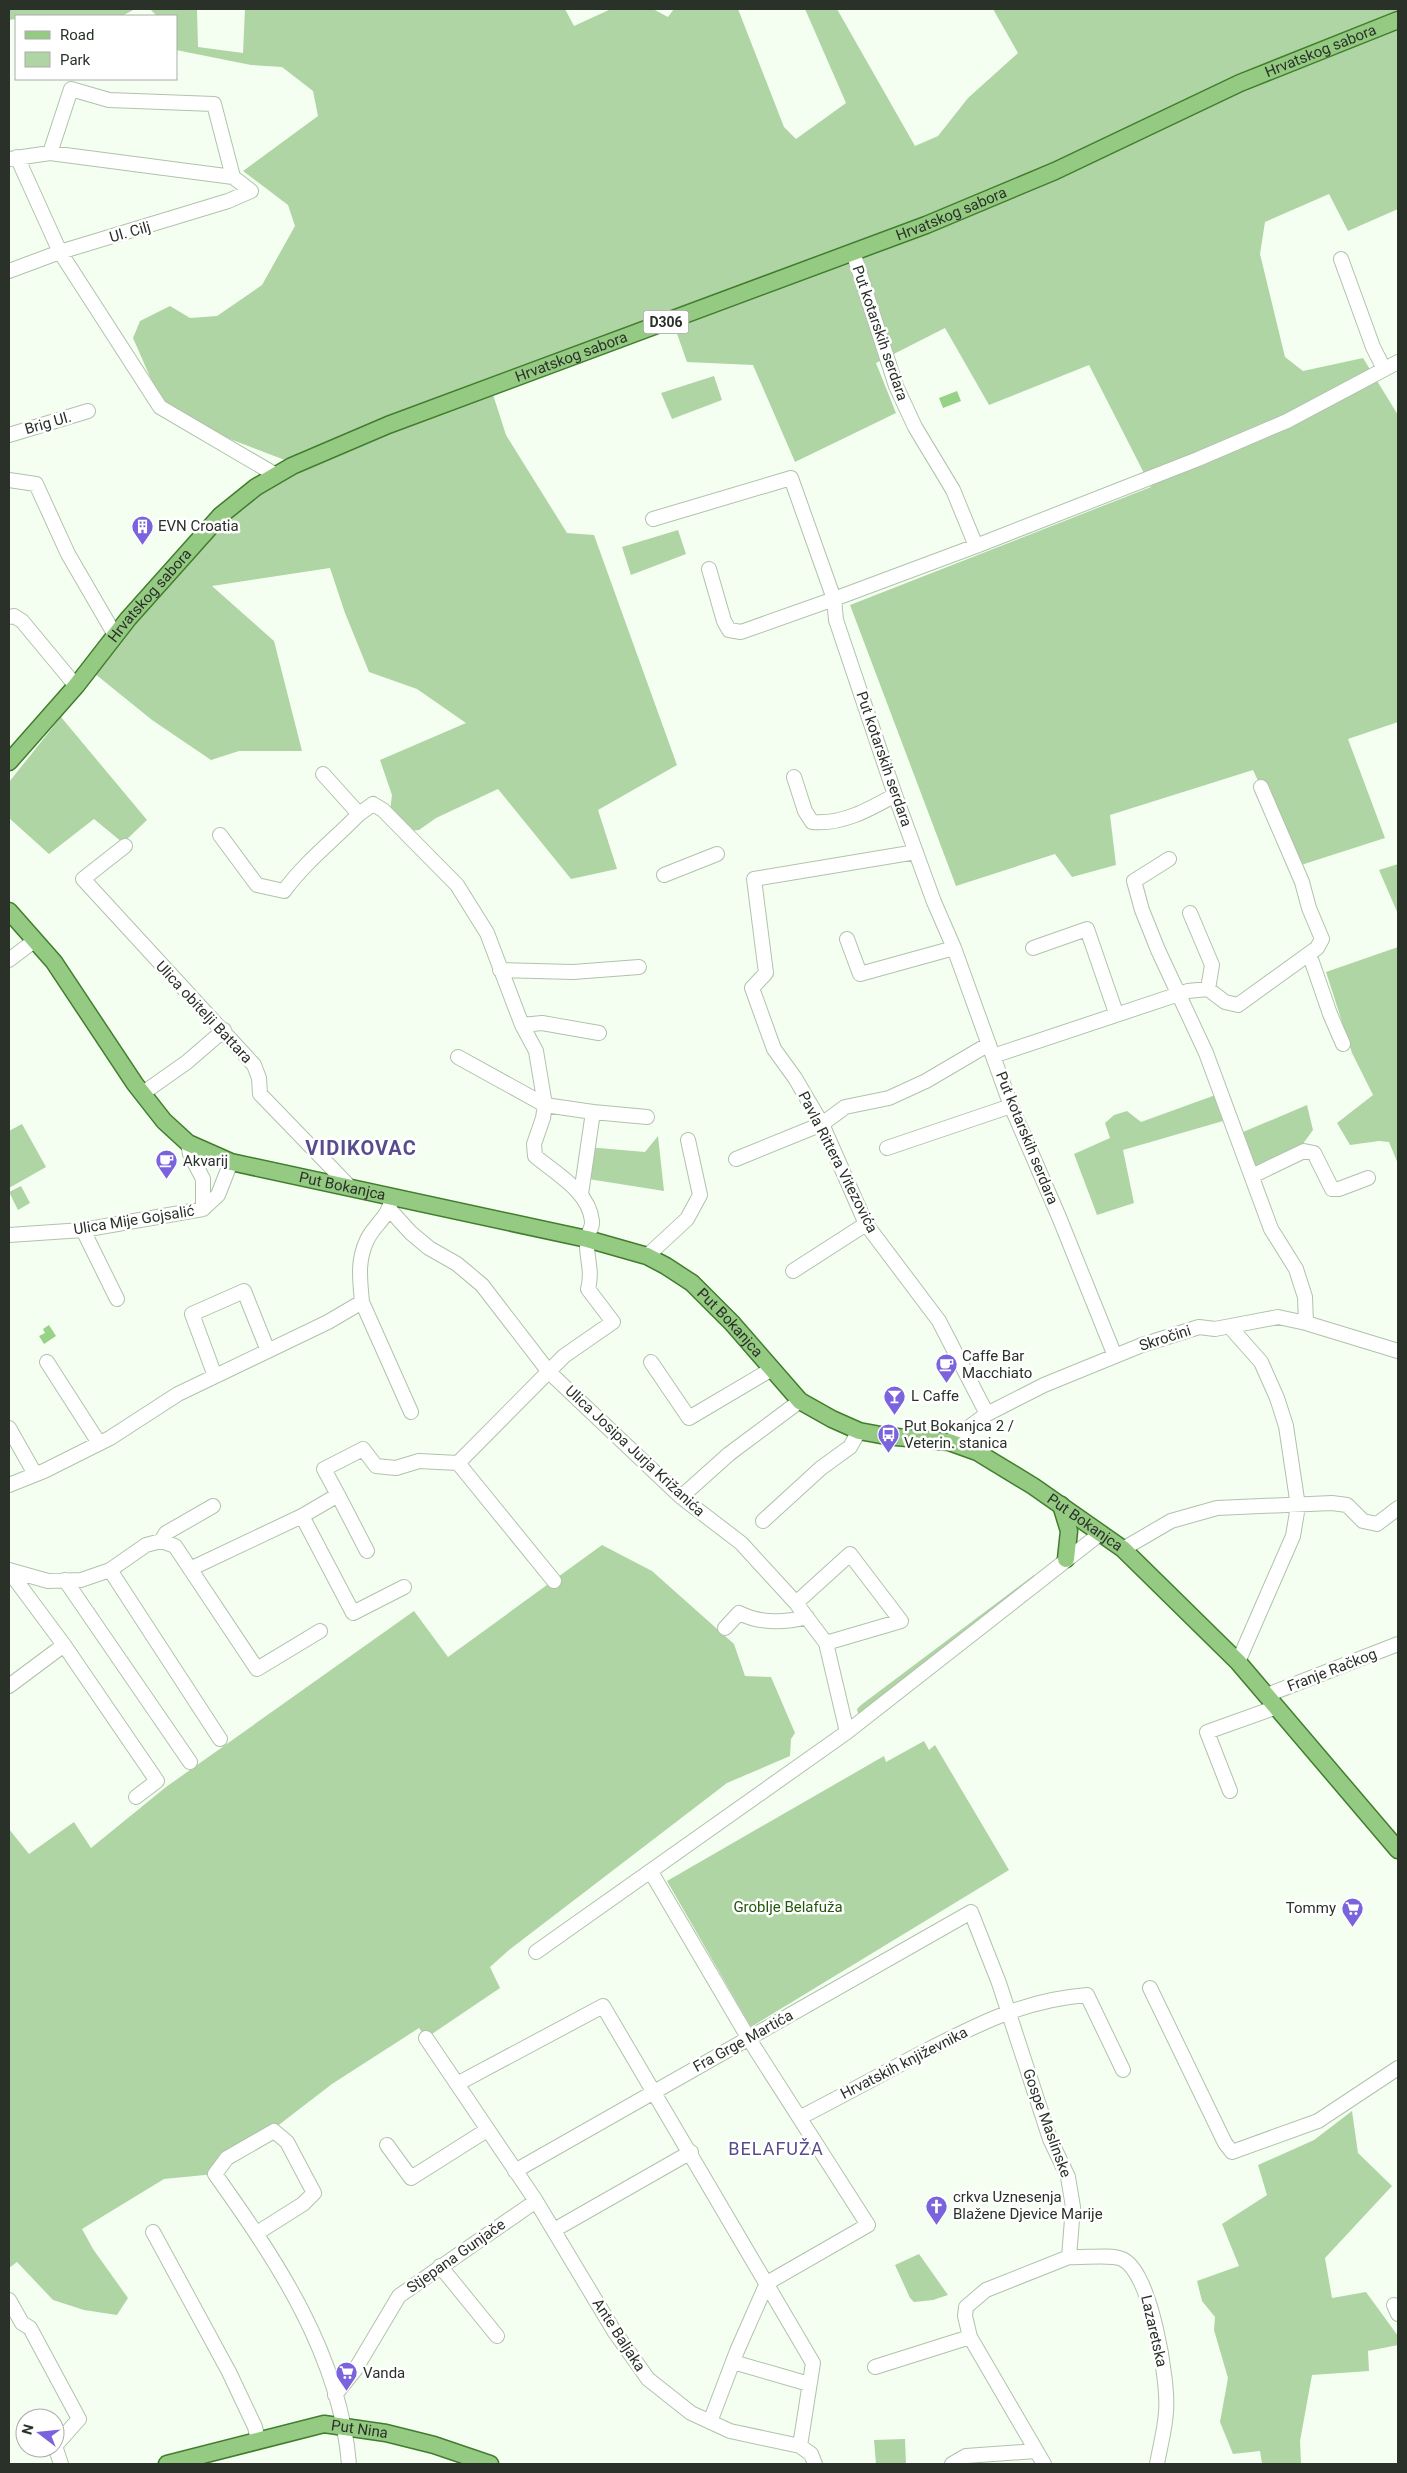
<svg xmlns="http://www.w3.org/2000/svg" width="1407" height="2473" viewBox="0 0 1407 2473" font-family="Roboto,sans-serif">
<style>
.green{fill:#afd5a4}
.water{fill:#97d286}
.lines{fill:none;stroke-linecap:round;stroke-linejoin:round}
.minor-casing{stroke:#b1c2ac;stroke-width:16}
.major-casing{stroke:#427d2e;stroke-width:19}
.minor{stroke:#fff;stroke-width:14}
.major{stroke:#95ca83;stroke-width:16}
.labels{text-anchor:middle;stroke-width:5;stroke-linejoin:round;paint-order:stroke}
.shield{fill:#fff;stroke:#6a6f69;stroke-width:1}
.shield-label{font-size:14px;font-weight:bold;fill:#2a3129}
.street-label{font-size:15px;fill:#2a3129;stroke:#fff}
.poi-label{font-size:15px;fill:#2a3129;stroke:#fff;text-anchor:start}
.park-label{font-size:15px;fill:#21580b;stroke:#fff}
.quarter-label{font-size:18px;letter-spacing:1px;fill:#574d8c;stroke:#fff}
.district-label{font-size:20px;font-weight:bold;letter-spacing:1px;fill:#574d8c;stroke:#fff}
</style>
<rect width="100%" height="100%" fill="#f4fff1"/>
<!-- green -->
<path class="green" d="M9 9H135L122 16H16V19L9 20Z
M150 9H197L198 47 243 53 245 9H565L574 26 611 9H653L668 17 674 9H738L784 127 796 139 846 103 805 9H837L915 146 938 136 968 98 1018 53 993 9H1398V209L1348 231 1329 194 1265 222 1260 254 1285 357 1303 371 1363 358 1398 415V722L1348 739 1385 838 1298 866 1253 770 1110 815 1116 865 1072 877 1055 854 956 886 850 605 1151 487 1089 365 989 405 945 328 876 363 896 413 795 462 753 365 687 362 669 311 488 379 506 435 567 533 594 535 677 765 598 810 617 869 571 879 498 789 436 818 419 830 409 831 390 811 392 795 380 760 466 723 417 689 369 672 345 613 330 568 212 586 274 641 302 751H239L211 760 152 720 89 669 220 516 290 462 178 419 158 395 133 338 140 321 170 306 190 318 217 316 262 285 295 226 288 205 243 171 318 116 313 91 282 67 251 65 176 50V16H157Z
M714 376 722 400 672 419 661 393Z
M678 530 686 554 631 575 622 547Z
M61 717 147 820 123 843 94 819 49 854 9 818V782Z
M1398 864V914L1379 870Z
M1398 947V1164L1389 1142 1379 1141 1350 1145 1337 1123 1373 1095 1352 1053 1326 972Z
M1221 1093 1230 1119 1123 1150 1134 1203 1097 1215 1074 1154 1110 1138 1105 1123 1114 1115 1127 1111 1141 1122Z
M1307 1105 1313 1130 1297 1152 1250 1171 1236 1135Z
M22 1124 46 1167 9 1188V1131Z
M658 1136 664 1191 582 1178 587 1147 645 1152Z
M21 1186 30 1203 18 1210 9 1192Z
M602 1545 652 1571 734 1644 745 1676 771 1677 795 1733 791 1739 790 1756 727 1783 509 1950 490 1967 500 1988 426 2038 419 2028 332 2084 215 2174 164 2179 82 2229 93 2249 128 2298 117 2315 84 2310 53 2300 17 2262 9 2268V1829L29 1854 74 1822 91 1848 166 1787 414 1611 448 1657Z
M1034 1575H1038L862 1713H858L857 1709 861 1705Z
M924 1741 929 1750 935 1745 1009 1870 751 2027 667 1881 884 1756 886 1762Z
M1352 2111 1358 2153 1392 2186 1325 2258 1332 2298 1366 2292 1398 2336V2345L1368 2351 1369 2371 1312 2375 1300 2441 1301 2464H1262L1260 2451 1233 2454 1220 2422 1228 2378 1214 2330 1215 2317 1202 2301 1197 2281 1239 2266 1222 2224 1267 2195 1258 2165 1314 2140Z
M919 2254 948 2295 933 2300 914 2302 910 2298 895 2265Z
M905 2439 906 2464H876L874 2440Z"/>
<!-- water -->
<path class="water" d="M957 391 961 401 943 408 939 398Z
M49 1325 56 1336 44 1344 39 1336 45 1333 43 1329Z"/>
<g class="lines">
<defs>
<path id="minor" d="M17 157 60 252 160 407 276 475
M9 159 50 153 233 177
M853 252 896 386 915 427 953 490 976 546 834 599 836 620 895 795 934 902 954 948 1011 1106 1059 1217 1115 1356
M1341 259 1373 347 1384 369
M9 271 60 252 228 201 251 191 233 177 214 104 109 100 71 89 50 153
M9 435 88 411
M9 480 36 484 68 554 115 635
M653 519 791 478 834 599 741 632 729 630 724 621 709 569
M976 546 1198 459 1287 421 1398 362
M9 617 14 616 22 621 76 686
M323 774 359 814 373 804 383 810 457 885 487 933 522 1025 536 1051 545 1105 543 1118 534 1144 535 1156C556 1174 589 1191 592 1221 593 1228 587 1233 587 1240 586 1258 593 1270 588 1289L613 1322 564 1356 458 1463 554 1581
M794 777 805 811 812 822C842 825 870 809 895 795
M220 835 257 885 284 891C305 862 334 840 359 814
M125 846 83 879 254 1065 259 1078 260 1094 350 1187
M916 852 754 879 766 973 752 988 774 1049 795 1078 822 1124 866 1224 939 1321 987 1414
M1169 859 1134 881 1142 910 1158 950 1206 1053 1271 1229 1296 1269 1305 1297 1306 1323
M664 875 717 854
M1190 913 1212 965 1208 989
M847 939 860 974 954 948
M1033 948 1087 929 1116 1013
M1307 955 1312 962 1330 1014 1343 1044
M9 960 34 941
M500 970 573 972 639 967
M522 1025 542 1023 599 1033
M993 1056 1188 991 1208 989 1225 1002 1238 1005 1317 948 1322 939 1309 908 1302 882 1261 787
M458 1057 545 1105 593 1112 581 1194
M143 1093 187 1062 224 1030
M593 1112 647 1117
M188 1143 190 1154 203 1179V1209
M887 1148 1011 1106
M736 1159 822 1124 845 1107 889 1098 926 1081 989 1044
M1252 1176 1304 1151 1314 1153 1332 1189H1339L1368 1178
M390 1210 411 1233 429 1248 457 1264 482 1285 549 1372 681 1497 741 1543 796 1603 826 1643 847 1732
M83 1230 117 1299
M9 1235 83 1230 203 1209 218 1195 231 1162
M647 1256 687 1219 700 1195 688 1140
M793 1271 866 1224
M362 1302 411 1412
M1230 1327 1261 1362 1277 1398 1286 1426 1298 1506 1293 1536 1238 1662
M47 1362 99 1443
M651 1362 689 1418 772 1369
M215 1376 192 1314 244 1291 268 1351
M9 1428 35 1474
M949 1442 987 1414 1044 1385 1142 1345 1199 1327 1215 1329 1278 1317 1306 1323 1398 1351
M9 1485 44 1471 110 1438 178 1394 328 1322 362 1302C360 1279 357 1261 367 1240 374 1225 389 1217 391 1200
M338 1495 367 1551
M681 1497 729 1454 800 1401
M302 1516 338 1495 324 1469 363 1449 376 1466 396 1468 419 1461 458 1463
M763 1521 821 1468 850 1447 859 1431
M161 1541 166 1533 213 1506
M1123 1549 1171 1521 1217 1508 1332 1503 1347 1505 1363 1521 1377 1524 1398 1508
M190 1569 302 1516 353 1613 404 1587
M9 1570 48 1581 81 1580 110 1570 146 1545 161 1541 175 1546 257 1669 320 1631
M110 1570 220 1739
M9 1571 64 1645 157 1781 136 1797
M65 1580 190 1762
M796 1603 850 1554 901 1621 826 1643
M725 1628 739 1613C761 1624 784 1623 807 1617
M9 1686 64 1645
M1267 1695 1398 1644
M1230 1791 1207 1732 1277 1707
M651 1872 749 2039 868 2225 767 2283 737 2351 710 2422
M536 1952 847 1732 1101 1533
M1150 1988 1225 2143 1232 2152 1318 2121 1398 2068
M426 2038 536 2201 614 2331 648 2379 691 2413 730 2431 800 2446 811 2454 815 2464
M457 2084 603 2006 813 2363 800 2446
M801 2117C838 2098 875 2078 912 2058 970 2028 1021 2000 1087 1995L1123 2070
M387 2145 411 2178 487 2130
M515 2171 971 1912 999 1983 1050 2139 1068 2177 1073 2207 1069 2257 986 2290 966 2307 965 2316 970 2337 1044 2464
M554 2230 691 2152
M153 2232 229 2372 255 2427 258 2440
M257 2233 303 2204 314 2193 287 2142 274 2131 227 2158 215 2174C277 2261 340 2355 349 2464
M1069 2257C1083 2258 1111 2254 1122 2259 1151 2271 1169 2382 1166 2412 1165 2429 1160 2447 1157 2464
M440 2266 497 2336
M9 2300 22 2323 30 2328 79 2419 55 2446
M1394 2305 1398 2314
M733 2362 809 2384
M875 2367 970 2337
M335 2395 355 2370 399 2296 536 2201
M55 2446 61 2464
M952 2464 966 2456 1036 2451"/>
<g id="major">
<path id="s1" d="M9 762 76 686 128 619 220 516 256 487 292 466 388 425 926 225 1055 171 1240 83 1398 20"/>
<path id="s2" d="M9 911 54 962 135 1084 164 1121 188 1143 231 1162 587 1239 647 1256 666 1266 692 1283 732 1323 800 1401 832 1419 859 1431 886 1436 949 1442 977 1452 1033 1486 1123 1549 1238 1662 1398 1850"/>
<path d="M1061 1505 1069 1531 1066 1559"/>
<path id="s3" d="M167 2464 324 2424 386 2433 434 2445 490 2464"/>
</g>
</defs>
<!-- minor casing -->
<use href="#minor" class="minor-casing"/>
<!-- major casing -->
<use href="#major" class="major-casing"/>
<!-- minor -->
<use href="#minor" class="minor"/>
<!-- major -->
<use href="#major" class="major"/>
</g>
<!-- icons -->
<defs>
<symbol id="building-pin" viewBox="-11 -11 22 30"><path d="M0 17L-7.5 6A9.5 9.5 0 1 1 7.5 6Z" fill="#7c63de" stroke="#fff"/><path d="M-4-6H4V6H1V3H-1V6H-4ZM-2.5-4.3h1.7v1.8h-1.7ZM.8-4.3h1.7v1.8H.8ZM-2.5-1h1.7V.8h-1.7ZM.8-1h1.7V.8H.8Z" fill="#fff"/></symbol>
<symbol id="cafe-pin" viewBox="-11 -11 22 30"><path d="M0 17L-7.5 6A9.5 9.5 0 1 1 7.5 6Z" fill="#7c63de" stroke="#fff"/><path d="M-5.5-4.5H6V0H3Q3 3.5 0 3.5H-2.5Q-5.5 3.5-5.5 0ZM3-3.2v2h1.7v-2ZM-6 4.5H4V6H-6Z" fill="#fff"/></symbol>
<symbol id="bar-pin" viewBox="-11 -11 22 30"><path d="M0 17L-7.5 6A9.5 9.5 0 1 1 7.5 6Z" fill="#7c63de" stroke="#fff"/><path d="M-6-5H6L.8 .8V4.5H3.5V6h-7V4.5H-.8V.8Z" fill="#fff"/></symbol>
<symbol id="bus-pin" viewBox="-11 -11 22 30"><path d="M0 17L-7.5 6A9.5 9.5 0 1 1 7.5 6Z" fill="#7c63de" stroke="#fff"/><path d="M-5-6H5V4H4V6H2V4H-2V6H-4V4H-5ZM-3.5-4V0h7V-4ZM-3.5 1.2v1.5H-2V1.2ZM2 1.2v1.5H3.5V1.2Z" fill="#fff"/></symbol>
<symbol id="supermarket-pin" viewBox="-11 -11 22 30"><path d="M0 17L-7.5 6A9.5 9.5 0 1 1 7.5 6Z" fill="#7c63de" stroke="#fff"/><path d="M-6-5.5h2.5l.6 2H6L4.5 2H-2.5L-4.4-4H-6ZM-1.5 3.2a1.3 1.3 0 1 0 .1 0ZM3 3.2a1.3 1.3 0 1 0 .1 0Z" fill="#fff"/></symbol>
<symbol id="church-pin" viewBox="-11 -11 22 30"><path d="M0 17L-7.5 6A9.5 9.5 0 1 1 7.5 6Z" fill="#7c63de" stroke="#fff"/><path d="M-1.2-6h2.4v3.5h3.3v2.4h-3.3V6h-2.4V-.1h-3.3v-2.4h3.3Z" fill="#fff"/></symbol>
</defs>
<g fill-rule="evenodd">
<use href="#building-pin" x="130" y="514" width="25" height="34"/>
<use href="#cafe-pin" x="154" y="1148" width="25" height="34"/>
<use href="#cafe-pin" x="934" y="1352" width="25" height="34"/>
<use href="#bar-pin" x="882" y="1384" width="25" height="34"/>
<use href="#bus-pin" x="876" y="1422" width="25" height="34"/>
<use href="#supermarket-pin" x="1340" y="1896" width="25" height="34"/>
<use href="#church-pin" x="924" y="2194" width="25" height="34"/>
<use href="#supermarket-pin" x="334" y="2360" width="25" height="34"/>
</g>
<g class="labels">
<!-- shield labels -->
<rect class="shield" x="643.5" y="310.5" width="45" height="23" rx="4"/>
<g class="shield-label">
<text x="666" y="327">D306</text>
</g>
<!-- street labels -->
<g class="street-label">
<text dy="5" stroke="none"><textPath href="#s1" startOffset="1522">Hrvatskog sabora</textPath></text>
<text dy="5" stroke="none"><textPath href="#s1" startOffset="1118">Hrvatskog sabora</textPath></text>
<text transform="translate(130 232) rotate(-16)" y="5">Ul. Cilj</text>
<text transform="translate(880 333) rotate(71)" y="5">Put kotarskih serdara</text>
<text dy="5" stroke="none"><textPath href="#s1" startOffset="712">Hrvatskog sabora</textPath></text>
<text transform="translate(48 423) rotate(-16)" y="5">Brig Ul.</text>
<text dy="5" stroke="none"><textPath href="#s1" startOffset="218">Hrvatskog sabora</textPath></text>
<text transform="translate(884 759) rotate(71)" y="5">Put kotarskih serdara</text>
<text transform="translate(204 1012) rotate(47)" y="5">Ulica obitelji Battara</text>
<text transform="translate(1027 1138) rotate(68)" y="5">Put kotarskih serdara</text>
<text transform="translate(838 1162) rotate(63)" y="5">Pavla Rittera Vitezovića</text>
<text dy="5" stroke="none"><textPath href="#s2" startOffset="455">Put Bokanjca</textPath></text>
<text transform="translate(134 1220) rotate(-9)" y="5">Ulica Mije Gojsalić</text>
<text dy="5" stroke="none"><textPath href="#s2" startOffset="875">Put Bokanjca</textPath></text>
<text transform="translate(1165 1338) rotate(-18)" y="5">Skročini</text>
<text transform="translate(635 1451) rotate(43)" y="5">Ulica Josipa Jurja Križanića</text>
<text dy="5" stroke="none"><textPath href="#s2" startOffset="1296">Put Bokanjca</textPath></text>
<text transform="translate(1332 1670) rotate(-21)" y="5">Franje Račkog</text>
<text transform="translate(743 2041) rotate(-29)" y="5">Fra Grge Martića</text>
<text transform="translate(904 2063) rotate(-27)" y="5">Hrvatskih književnika</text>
<text transform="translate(1047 2123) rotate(70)" y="5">Gospe Maslinske</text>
<text transform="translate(456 2256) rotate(-35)" y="5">Stjepana Gunjače</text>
<text transform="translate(1154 2331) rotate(77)" y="5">Lazaretska</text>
<text transform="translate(619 2335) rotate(57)" y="5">Ante Baljaka</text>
<text dy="5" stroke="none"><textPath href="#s3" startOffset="198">Put Nina</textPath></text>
</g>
<!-- poi labels -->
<g class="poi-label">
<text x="158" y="531">EVN Croatia</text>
<text x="183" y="1166">Akvarij</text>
<text x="962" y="1361">Caffe Bar<tspan x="962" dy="17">Macchiato</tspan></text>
<text x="911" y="1401">L Caffe</text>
<text x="904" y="1431">Put Bokanjca 2 /<tspan x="904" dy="17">Veterin. stanica</tspan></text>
<text x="1336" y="1913" text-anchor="end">Tommy</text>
<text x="953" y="2202">crkva Uznesenja<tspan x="953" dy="17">Blažene Djevice Marije</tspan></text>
<text x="363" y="2378">Vanda</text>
</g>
<!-- park labels -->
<g class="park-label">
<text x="788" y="1912">Groblje Belafuža</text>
</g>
<!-- quarter labels -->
<g class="quarter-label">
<text x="776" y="2155">BELAFUŽA</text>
</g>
<!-- district labels -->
<g class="district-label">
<text x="361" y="1155">VIDIKOVAC</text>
</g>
</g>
<!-- border -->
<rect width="1407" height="2473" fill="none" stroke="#2a3129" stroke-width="20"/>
<!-- legend -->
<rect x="15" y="15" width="162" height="65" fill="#ffffff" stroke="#aaada9"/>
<rect x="25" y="31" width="25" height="8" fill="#95ca83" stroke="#aaada9"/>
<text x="60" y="40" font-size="15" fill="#2a3129">Road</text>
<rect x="25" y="52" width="25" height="15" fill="#afd5a4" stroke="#aaada9"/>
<text x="60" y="65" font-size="15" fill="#2a3129">Park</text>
<!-- north arrow -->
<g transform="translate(40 2433) rotate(286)"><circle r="24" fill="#ffffff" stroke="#aaada9"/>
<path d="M0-4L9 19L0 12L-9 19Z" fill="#7c63de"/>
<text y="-8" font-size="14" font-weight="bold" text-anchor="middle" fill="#2a3129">N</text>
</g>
</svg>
